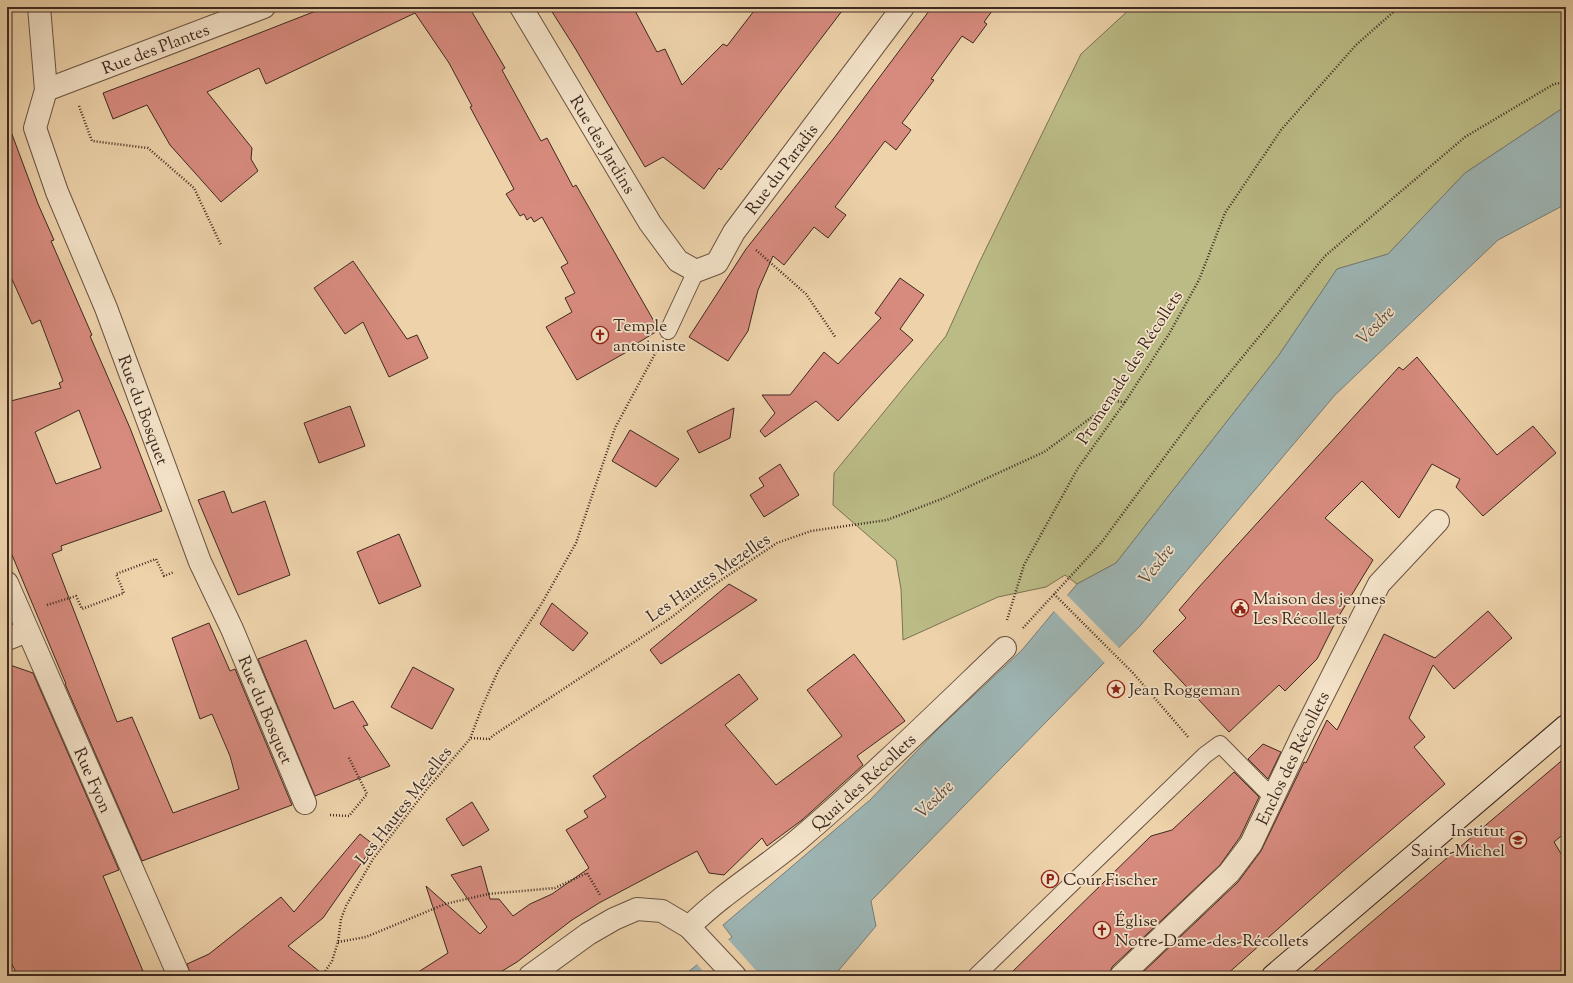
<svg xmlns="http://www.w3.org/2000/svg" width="1573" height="983" viewBox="0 0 1573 983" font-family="'Sorts Mill Goudy',serif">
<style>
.green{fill:#bbbb86;stroke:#7c7253}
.water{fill:#9db5b4;stroke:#777d79}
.pier{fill:#edd2aa}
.building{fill:#d78b7e;stroke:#3e2920;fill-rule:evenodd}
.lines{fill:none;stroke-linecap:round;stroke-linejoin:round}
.lane-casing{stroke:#6a5342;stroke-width:18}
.street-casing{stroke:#6a5342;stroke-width:24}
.secondary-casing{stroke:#3e2920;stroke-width:24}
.path{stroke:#3e2920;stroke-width:2.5;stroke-dasharray:1 2;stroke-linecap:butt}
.lane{stroke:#f3e2c8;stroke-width:16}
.street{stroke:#f3e2c8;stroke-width:22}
.secondary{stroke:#f3e2c8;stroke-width:22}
.labels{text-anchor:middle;stroke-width:3.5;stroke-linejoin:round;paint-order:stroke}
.street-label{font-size:17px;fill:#3e2920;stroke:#f3e2c8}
.poi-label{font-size:17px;fill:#3e2920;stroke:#f3e2c8;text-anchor:start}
.water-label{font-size:18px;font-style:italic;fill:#564c45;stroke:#f3e2c8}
</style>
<rect width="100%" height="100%" fill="#edd2aa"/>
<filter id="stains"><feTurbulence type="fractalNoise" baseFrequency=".005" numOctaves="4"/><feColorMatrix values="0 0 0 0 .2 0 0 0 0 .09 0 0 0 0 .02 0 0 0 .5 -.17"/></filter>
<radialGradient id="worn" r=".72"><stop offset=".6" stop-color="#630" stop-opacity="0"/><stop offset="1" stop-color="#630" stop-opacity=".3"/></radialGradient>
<!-- green -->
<path class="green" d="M1132 7H1566V106L1465 173 1388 254 1337 269 1279 355 1116 563 1077 584 1065 575 1046 587 998 597 903 640 901 589 896 560 833 505 834 473 946 336 979 263 1081 54Z"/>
<!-- water -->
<path class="water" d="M1566 106V204L1498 240 1335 395 1140 626 871 901 876 926 834 976H683L732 937 723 925 870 800 937 730 1022 650 1077 584 1116 563 1279 355 1337 269 1388 254 1465 173Z"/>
<!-- pier -->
<path class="pier" d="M1066 594 1120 649 1106 664 1053 610Z
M727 938 761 976H707L696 963Z"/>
<!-- building -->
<path class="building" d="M326 7H469L505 68 502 70 541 141 547 138 573 187 576 185 659 330 631 347 632 349 577 380 546 327 572 312 565 298 575 293 561 267 568 263 542 217 534 222 531 217 527 220 524 214 520 216 506 194 514 189 470 107 472 106 449 63 415 13 266 84 259 68 207 92 252 148 251 159 258 171 221 202 170 145 147 105 113 119 103 93 193 59Z
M549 7H633L657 52 665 49 682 85 723 44 727 46 757 7H845L721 170 719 168 704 189 663 157 645 167 575 48Z
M932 7H995L984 22 987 24 973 43 962 36 931 79 934 80 902 123 911 130 896 150 885 141 835 207 846 215 828 238 814 227 784 265 773 256 758 290 748 331 728 361 689 337 746 249 834 138Z
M7 129H10L38 204 54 240 51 241 92 335 90 336 130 428 162 511 61 546 62 550 52 554 117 722 132 717 173 813 239 789 230 756 212 714 200 719 172 638 209 623 230 671 235 669 292 805 142 861 65 684H66L7 543V402L61 388 59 383 63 381 40 320 32 324 7 268ZM79 410 101 468 56 484 35 432Z
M353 261 407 339 417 335 428 358 389 377 363 322 345 334 314 288Z
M900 278 924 295 900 329 913 340 838 421 816 401 765 437 760 431 775 413 762 395H790L824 352 838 364 881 318 875 313Z
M1417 357 1497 455 1533 426 1556 453 1483 516 1456 487 1460 479 1432 464 1399 518 1362 481 1325 518 1373 560 1337 619 1317 659 1285 691 1279 685 1229 732 1153 651 1186 618 1179 610 1199 587 1399 367 1403 370Z
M350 406 365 446 319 463 304 423Z
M734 408 730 438 699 453 687 431Z
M630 430 679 459 656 487 612 461Z
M780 464 799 495 764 517 750 495 764 486 759 478Z
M224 491 232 513 265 501 290 575 238 595 198 500Z
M399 534 421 586 379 604 357 552Z
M729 584 757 600 661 664 650 650Z
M552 603 588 633 573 651 540 624Z
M1488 611 1512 638 1454 689 1433 665 1409 718 1425 737 1414 747 1445 784 1342 872 1225 976H1139L1238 882 1261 851 1304 762 1306 763 1327 720 1337 730 1384 634 1435 658Z
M306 640 334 709 353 701 368 725 363 726 390 766 315 796 258 659Z
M854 654 905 721 857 756 863 765 802 820 767 846 762 838 724 875 709 873 697 851 599 903 572 920 517 962 494 976H412L448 953 426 886 480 934 487 927 451 875 481 866 490 899H499L513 916 530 904 552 894 589 868 566 830 588 817 584 811 606 797 593 776 739 674 758 699 725 725 776 785 842 736 807 690Z
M7 664 33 673 119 870 103 876 145 976H18L7 955Z
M413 667 454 689 432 729 391 707Z
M1263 744 1281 752 1268 779 1248 759Z
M1566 757V832L1554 842 1566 862V976H1308Z
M1234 772 1259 797 1240 837 1220 865 1112 967 1109 976H1008L1151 836 1172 830Z
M472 802 489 830 463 846 446 819Z
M360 834 374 845 323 918 288 946 325 976H191L187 964 209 954 281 897 294 912Z"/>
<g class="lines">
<defs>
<path id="lane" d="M668 331 696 271
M976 976 1205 755 1220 744 1272 797"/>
<g id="street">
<path id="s1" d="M39 7 46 90 35 128 57 192 106 308 200 562 232 629 305 803"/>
<path id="s2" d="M521 7 650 223 678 261 696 271 717 263 734 232 903 7"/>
<path id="s3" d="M46 90 264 7"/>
<path id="s4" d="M7 583 179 976"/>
<path d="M7 639 27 631"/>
<path id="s5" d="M689 927C722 894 762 870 798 840 870 779 937 713 1005 648"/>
<path d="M530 976 588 934 614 919 637 909 662 911 689 927 735 976"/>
<path id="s6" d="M1121 976 1229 873 1251 844 1303 734 1379 584 1438 521"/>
</g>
<path id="secondary" d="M1273 976 1566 726"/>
</defs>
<!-- lane casing -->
<use href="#lane" class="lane-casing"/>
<!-- street casing -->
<use href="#street" class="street-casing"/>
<!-- secondary casing -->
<use href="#secondary" class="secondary-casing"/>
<!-- path -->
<path class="path" d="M79 106 92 141 148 148 194 188 221 245
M756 250 806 294 836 338
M1054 594 1133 673 1189 738
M47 605 76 596 82 609 124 593 116 574 156 559 164 576 174 572
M1007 620 1024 565 1078 468 1125 402 1169 334 1199 280 1225 213 1281 130 1356 45 1399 7
M1023 628 1101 543 1200 409 1325 256 1465 137 1554 84 1566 82
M471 738 489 739 494 735 672 617 706 590 777 543 811 531 887 520 944 498 1044 452 1114 401 1125 402
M330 815 349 816 367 794 348 756
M338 942 366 937 445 904 488 894 555 888 587 873 600 895
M322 976 332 961 338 942 341 919 346 906 373 859 427 789 470 739 482 707 499 669 542 603 576 543 615 428 656 352"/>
<!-- lane -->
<use href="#lane" class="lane"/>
<!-- street -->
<use href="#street" class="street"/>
<!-- secondary -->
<use href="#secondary" class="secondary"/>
</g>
<!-- icons -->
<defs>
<symbol id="church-ring" viewBox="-11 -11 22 22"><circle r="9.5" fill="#f3e2c8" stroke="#8f2418" stroke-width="1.5"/><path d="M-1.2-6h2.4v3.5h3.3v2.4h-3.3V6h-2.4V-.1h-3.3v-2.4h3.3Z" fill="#8f2418"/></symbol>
<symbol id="civic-ring" viewBox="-11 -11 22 22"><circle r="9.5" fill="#f3e2c8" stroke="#8f2418" stroke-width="1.5"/><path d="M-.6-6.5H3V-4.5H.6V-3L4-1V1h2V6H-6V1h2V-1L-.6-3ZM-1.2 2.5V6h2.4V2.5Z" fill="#8f2418"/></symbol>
<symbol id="sight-ring" viewBox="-11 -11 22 22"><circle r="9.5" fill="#f3e2c8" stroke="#8f2418" stroke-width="1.5"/><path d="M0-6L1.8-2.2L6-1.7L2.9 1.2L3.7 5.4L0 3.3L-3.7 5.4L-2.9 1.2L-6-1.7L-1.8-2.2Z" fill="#8f2418"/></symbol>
<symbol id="school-ring" viewBox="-11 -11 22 22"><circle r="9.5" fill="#f3e2c8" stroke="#8f2418" stroke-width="1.5"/><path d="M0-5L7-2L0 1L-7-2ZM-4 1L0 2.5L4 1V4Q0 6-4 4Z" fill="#8f2418"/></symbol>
<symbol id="parking-ring" viewBox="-11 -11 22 22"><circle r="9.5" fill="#f3e2c8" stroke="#8f2418" stroke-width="1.5"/><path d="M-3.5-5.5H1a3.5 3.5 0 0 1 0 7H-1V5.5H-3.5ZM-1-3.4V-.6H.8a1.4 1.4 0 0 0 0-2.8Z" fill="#8f2418"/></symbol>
</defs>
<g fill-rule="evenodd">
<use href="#church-ring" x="590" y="325" width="20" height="20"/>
<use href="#civic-ring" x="1230" y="598" width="20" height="20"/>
<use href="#sight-ring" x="1106" y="679" width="20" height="20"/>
<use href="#school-ring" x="1508" y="830" width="20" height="20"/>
<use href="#parking-ring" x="1040" y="869" width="20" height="20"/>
<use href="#church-ring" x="1092" y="920" width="20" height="20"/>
</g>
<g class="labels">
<!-- street labels -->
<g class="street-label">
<text dy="6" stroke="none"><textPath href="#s3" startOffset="117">Rue des Plantes</textPath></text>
<text dy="6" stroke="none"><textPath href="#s2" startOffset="160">Rue des Jardins</textPath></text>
<text dy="6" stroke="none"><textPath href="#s2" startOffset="456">Rue du Paradis</textPath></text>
<text transform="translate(1129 367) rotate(-57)" y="6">Promenade des Récollets</text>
<text dy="6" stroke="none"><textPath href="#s1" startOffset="425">Rue du Bosquet</textPath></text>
<text transform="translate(708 577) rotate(-34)" y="6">Les Hautes Mezelles</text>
<text dy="6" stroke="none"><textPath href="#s1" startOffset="749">Rue du Bosquet</textPath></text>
<text dy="6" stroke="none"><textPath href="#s6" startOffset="281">Enclos des Récollets</textPath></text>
<text dy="6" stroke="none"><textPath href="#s4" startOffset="215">Rue Fyon</textPath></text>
<text dy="6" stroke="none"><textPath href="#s5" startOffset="227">Quai des Récollets</textPath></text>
<text transform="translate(403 805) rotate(-52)" y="6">Les Hautes Mezelles</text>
</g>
<!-- poi labels -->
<g class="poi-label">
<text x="613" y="331">Temple<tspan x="613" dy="20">antoiniste</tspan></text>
<text x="1253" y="604">Maison des jeunes<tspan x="1253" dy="20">Les Récollets</tspan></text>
<text x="1129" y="695">Jean Roggeman</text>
<text x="1505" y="836" text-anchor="end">Institut<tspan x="1505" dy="20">Saint-Michel</tspan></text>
<text x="1063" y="885">Cour Fischer</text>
<text x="1115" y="926">Église<tspan x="1115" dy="20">Notre-Dame-des-Récollets</tspan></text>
</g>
<!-- water labels -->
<g class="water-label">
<text transform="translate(1375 325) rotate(-46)" y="6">Vesdre</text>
<text transform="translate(1156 564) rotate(-52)" y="6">Vesdre</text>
<text transform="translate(934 799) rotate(-44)" y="6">Vesdre</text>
</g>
</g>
<!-- margin -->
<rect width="1573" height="983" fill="none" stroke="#edd2aa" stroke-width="24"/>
<rect x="8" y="8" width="1557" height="967" fill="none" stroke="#3e2920" stroke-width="2"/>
<rect x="12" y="12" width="1549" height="959" fill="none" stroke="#3e2920"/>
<rect width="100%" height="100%" filter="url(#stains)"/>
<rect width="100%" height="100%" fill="url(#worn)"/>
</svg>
